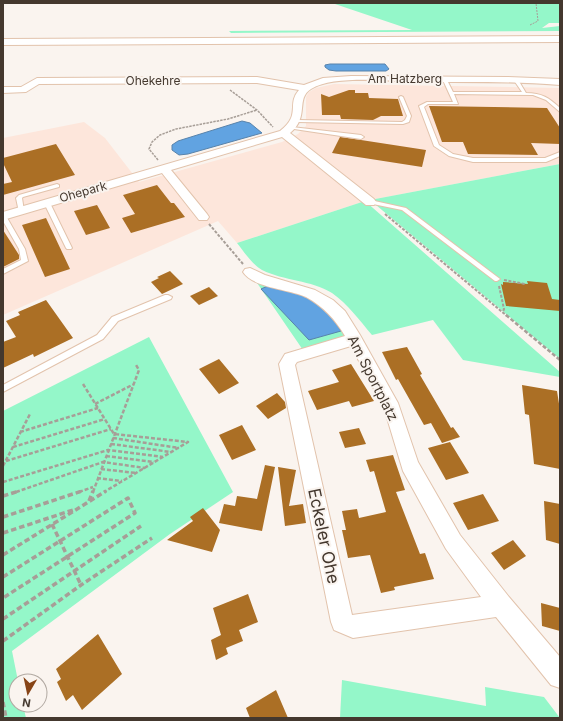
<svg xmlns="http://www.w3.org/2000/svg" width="563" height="721" viewBox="0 0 563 721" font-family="Inter,sans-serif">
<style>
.industrial{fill:#fde6db}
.green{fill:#94f7c9}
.water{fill:#61a3e1;stroke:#5883ab}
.building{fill:#ab6f25}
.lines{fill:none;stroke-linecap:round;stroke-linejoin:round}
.lane-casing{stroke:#e2c3ac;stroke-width:2}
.street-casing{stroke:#e2c3ac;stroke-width:2}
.highway-casing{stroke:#e2c3ac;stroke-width:2}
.path-far4{stroke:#a79e97;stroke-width:1;stroke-dasharray:2 1;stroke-linecap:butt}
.path-far3{stroke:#a79e97;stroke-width:1.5;stroke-dasharray:2.5 1;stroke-linecap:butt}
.path-far2{stroke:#a79e97;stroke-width:2;stroke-dasharray:3 1.5;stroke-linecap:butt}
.path-far1{stroke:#a79e97;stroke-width:2.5;stroke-dasharray:4 2;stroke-linecap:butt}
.path{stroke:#a79e97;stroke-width:3.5;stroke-dasharray:5.5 3;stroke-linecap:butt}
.lane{fill:#fff;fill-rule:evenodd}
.street{fill:#fff;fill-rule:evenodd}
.highway{fill:#fff;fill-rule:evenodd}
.labels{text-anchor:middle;stroke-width:4;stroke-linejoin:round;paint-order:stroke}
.far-street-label{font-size:12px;fill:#44382e;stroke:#faf4ef}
.street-label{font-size:14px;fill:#44382e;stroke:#faf4ef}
.near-street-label{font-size:17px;fill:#44382e;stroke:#faf4ef}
</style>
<rect width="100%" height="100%" fill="#faf4ef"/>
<!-- industrial -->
<path class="industrial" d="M334 84 560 88V164L365 201 237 243 218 221 3 315V138L84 122 105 138 139 182 282 142 298 134 306 126V97L309 92 316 88Z"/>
<!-- green -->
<path class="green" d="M332 3H560V23H549L542 28 560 26V31L231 33 229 31 412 30Z
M560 164V359L370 200Z
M365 201 560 372V377L463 360 433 320 372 335C360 321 348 304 332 293 311 280 284 281 262 270 252 264 244 252 237 243Z
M251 274 309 294 354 339 305 353Z
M149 337 233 492 170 534 12 651 18 681H16V705H23L26 718H3V411Z
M342 680 486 706 485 687 544 697 560 718H340Z"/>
<!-- water -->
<path class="water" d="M330 64H385L389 69 386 71H336L329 70 325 67V65Z
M242 121 250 123 262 133 188 154 179 155 172 150V145L178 141Z
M270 285 308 296 323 303 341 331 309 340 261 289Z"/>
<!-- building -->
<path class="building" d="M349 90H355V93H368L369 98 398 99 403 116H381L373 120 341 119 340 115H322L321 94 329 97Z
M429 106 547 108 560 128V144L531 143 538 155 468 154 463 142H442Z
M340 137 361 140 426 150 422 167 332 153Z
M56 144 75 175 3 195V184L12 182 3 163V158Z
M157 185 171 203H174L185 217 131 233 122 218 135 214 123 195Z
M97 205 110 228 86 235 74 211Z
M46 218 70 269 45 277 22 225Z
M3 230 19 255V259L3 267Z
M170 271 183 284 162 294 151 282 159 278 157 277Z
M527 281 547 283 552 299 560 300V311L506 306 501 284 503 285V282L528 284Z
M209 287 218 296 199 305 190 296Z
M46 300 73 338 34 357 33 354 3 368V342L16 337 6 321 20 315 18 312Z
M407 347 422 374 420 375 451 428 453 427 460 437 442 443 431 423 424 425 398 379 396 380 382 352Z
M219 359 239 383 219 394 199 369Z
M351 364 374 401 352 407 349 401 317 410 308 391 339 382 332 370Z
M522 385 557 391 560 410V469L534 464 529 415 525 414Z
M277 393 285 402 286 408 268 419 256 406Z
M242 425 256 450 232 460 219 435Z
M359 428 366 444 345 448 339 432Z
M450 442 469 473 446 480 428 448Z
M393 455 405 490 396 492 420 554 425 553 434 579 394 587 395 590 381 593 370 555 348 558 342 530H346L342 511 357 509 359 518 386 512 374 471 370 472 366 460Z
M265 465 275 467 262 531 219 523 224 504 235 506 237 496 257 499Z
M278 467 296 470 289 506 303 504 306 523 285 526Z
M483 494 499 521 468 530 453 503Z
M544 501 560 504V544L546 540Z
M203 508 220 530 212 552 167 540 193 521 190 517Z
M513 540 526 556 504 570 491 553Z
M248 594 258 622 239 630 243 641 226 648 228 654 216 660 211 640 221 635 213 608Z
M541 603 560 608V631L542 626Z
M98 634 122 674 82 710 73 695 66 701 57 682 61 679 56 669Z
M276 690 288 718H250L246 708Z"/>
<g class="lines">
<defs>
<path id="lane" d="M442 78H446L453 92H522L513 79 517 78 526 93C542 93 549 98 560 108V112L546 100 533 95 454 94 458 104H428L424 107 439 145 453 154 473 158H545L560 152V156L546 162H473L449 156 434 146 419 106 427 102H453Z
M401 96 403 97 411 116 409 122 403 124 297 122 295 121 297 120 402 122 405 120 407 116 399 97Z
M292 127 361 135 364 137 361 139 294 129H292Z
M57 184 59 185V187L23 197 22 198 24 211 21 213 19 212 16 198 19 195Z
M370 200 406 208 500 279 497 281H495L402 210 368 203V201Z
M47 201 50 203 72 248 71 249H67L66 248 44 203Z
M3 214 6 216 25 249 28 261 3 274V269L21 260 19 249 3 221Z
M165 295H168L172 297 171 299 118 321 103 339 3 392V385L97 335 112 317Z"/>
<path id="street" d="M351 76 507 77 560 79V85C512 81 465 82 417 82 390 81 333 75 311 89 295 99 310 117 290 133L374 199 376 202 374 205H366L282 137 171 170 207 214 209 217 207 220H199L162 173 3 220V212L280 131C302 114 286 105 299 90L257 83 39 84 26 92 3 93V87H21L37 78 257 77 304 85 323 78Z
M250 268 265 275 315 290 333 300 345 311 360 335 398 403 418 462 460 535 509 597 560 657V688L551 685 496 617 353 638 334 630 331 622 279 364 285 354 345 336C335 319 324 307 306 297 290 289 253 288 243 272L245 269ZM351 346 384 408 403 471 446 549 481 597 352 615 295 365 297 362Z"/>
<path id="highway" d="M560 36V42L3 45V39Z"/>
</defs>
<!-- lane casing -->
<use href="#lane" class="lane-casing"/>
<!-- street casing -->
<use href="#street" class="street-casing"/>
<!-- highway casing -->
<use href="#highway" class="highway-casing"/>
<!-- path-far4 -->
<path class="path-far4" d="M530 25 538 21 536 3"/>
<!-- path-far3 -->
<path class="path-far3" d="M230 90 257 110 273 127
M158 160 149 149 152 142 160 135 176 129 228 119 257 110"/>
<!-- path-far2 -->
<path class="path-far2" d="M385 214 507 316
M209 224 243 264
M504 280 525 284
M499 286 504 309 503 312"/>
<!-- path-far1 -->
<path class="path-far1" d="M506 315 560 360
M83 384 114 434 188 442 104 492
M95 404 134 384
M20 432 98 408
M113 438 179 448
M111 444 171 452
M13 447 105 419
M106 456 154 462
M6 461 111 429
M3 466 30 414
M101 469 136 473
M97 478 122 481
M3 482 108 450 163 457
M16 492 103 462 145 468
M79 492 93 487
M93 492 139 370 136 365"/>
<!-- path -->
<path class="path" d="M3 496 19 491
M89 501 93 491
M3 517 82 491
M52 524 81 585
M3 533 73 510
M3 555 106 491
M3 577 128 498 135 513 3 598
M3 619 141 526
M3 641 81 585 152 538
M3 702 6 718"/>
<!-- lane -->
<use href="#lane" class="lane"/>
<!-- street -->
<use href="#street" class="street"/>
<!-- highway -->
<use href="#highway" class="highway"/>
</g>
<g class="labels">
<!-- far-street labels -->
<g class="far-street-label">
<text x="405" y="83">Am Hatzberg</text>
<text x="153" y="85">Ohekehre</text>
<text transform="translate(83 192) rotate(-16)" y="4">Ohepark</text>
</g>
<!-- street labels -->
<g class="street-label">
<text transform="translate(373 378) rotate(63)" y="5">Am Sportplatz</text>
</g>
<!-- near-street labels -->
<g class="near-street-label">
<text transform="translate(324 536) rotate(78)" y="6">Eckeler Ohe</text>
</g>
</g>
<!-- border -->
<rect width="563" height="721" fill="none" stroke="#44382e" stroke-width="8"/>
<!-- north arrow -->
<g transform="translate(28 693) rotate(189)"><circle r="19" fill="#faf4ef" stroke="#b1a9a2"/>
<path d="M0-3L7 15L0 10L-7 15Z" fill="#874416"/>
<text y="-6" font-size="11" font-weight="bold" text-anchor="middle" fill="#44382e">N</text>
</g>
</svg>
